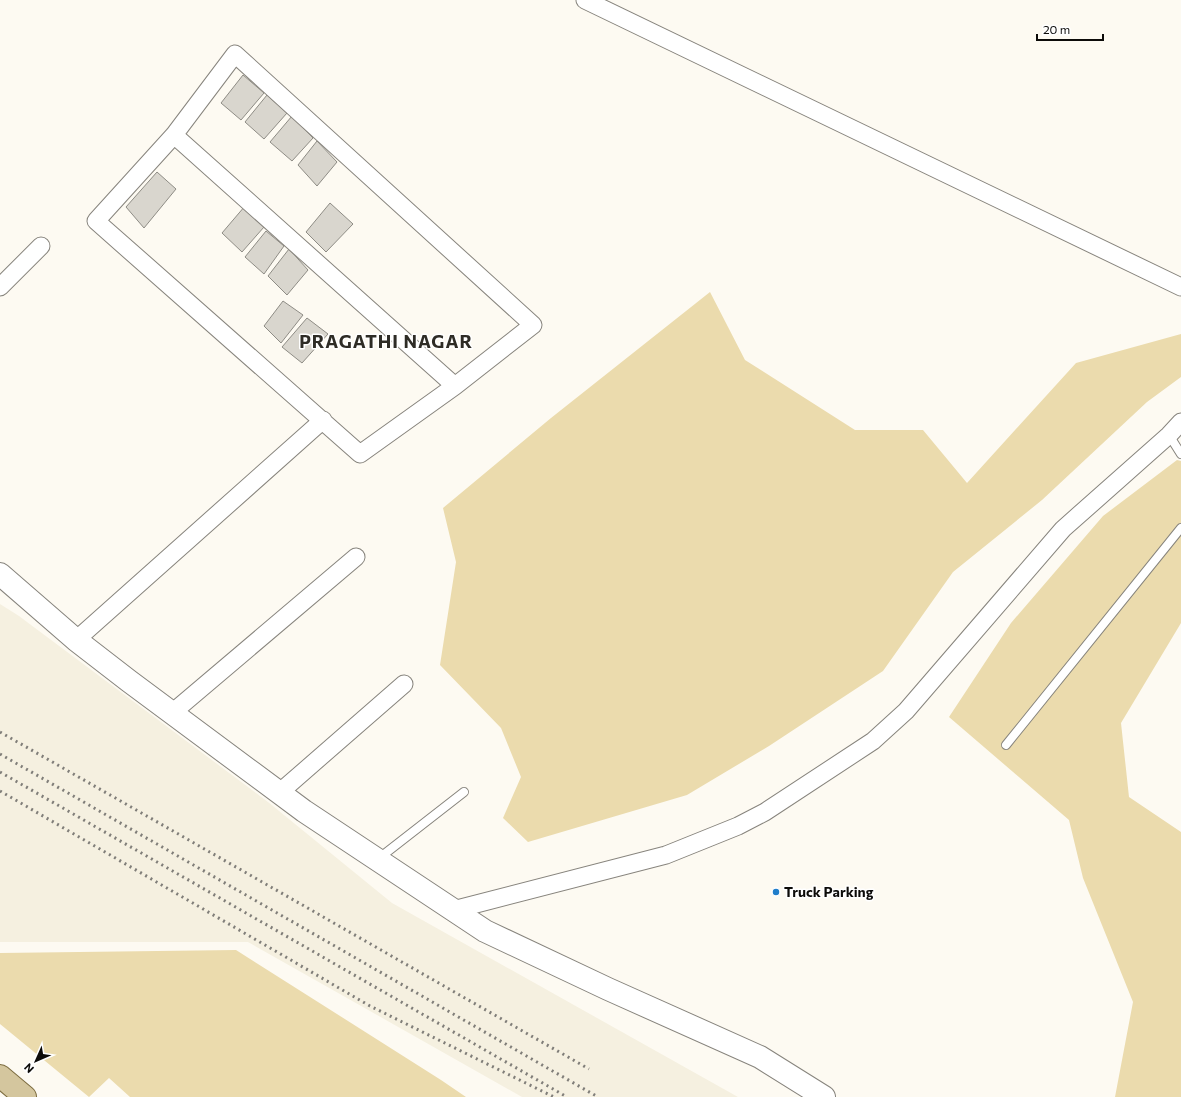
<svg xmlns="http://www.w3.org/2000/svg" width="1181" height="1097" viewBox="0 0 1181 1097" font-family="Commissioner,sans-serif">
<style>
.built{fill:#f5f0e0}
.green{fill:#ebdbad}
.building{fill:#d9d6ce;stroke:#8e8c85}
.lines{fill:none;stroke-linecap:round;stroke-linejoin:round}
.lane-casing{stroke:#87847d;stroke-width:10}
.street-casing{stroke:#87847d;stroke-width:19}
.secondary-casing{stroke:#87847d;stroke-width:24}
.primary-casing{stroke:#7c6c40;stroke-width:24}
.lane{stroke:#fff;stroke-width:8}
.street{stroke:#fff;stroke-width:17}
.secondary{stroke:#fff;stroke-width:22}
.primary{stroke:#d4c69e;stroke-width:22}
.rail{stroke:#807e79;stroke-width:3;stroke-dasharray:2 4;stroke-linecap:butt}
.poi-dot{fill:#1f7dca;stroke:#fff;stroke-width:1.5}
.labels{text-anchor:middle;stroke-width:3;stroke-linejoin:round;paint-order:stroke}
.poi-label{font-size:14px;font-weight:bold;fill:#0c0b09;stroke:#fff;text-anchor:start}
.district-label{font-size:18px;font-weight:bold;letter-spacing:1px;fill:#2e2c26;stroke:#fff}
</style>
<rect width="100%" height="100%" fill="#fdfaf2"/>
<!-- built -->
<path class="built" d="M0 604 19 616 268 802 392 903 738 1097H522L248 942H0Z"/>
<!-- green -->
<path class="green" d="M710 292 745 360 855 430H923L967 483 1076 363 1181 334V377L1147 402 1042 500 953 572 883 671 769 746 687 795 528 842 503 818 521 777 501 728 440 665 456 562 443 508 551 418Z
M1177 460 1181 461V623L1121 723 1129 797 1181 832V1097H1115L1133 1002 1083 878 1069 820 949 717 1011 623 1103 516Z
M236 950 441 1080 466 1097H130L109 1078 89 1097 0 1024V953Z"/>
<!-- building -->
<path class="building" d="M243 75 264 93 241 120 221 103Z
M267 95 287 113 264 139 245 122Z
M292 116 313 138 292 161 270 142Z
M317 141 337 162 317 186 298 165Z
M157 172 176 189 144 228 126 207Z
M330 203 353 224 326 252 306 232Z
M245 206 264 227 242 252 222 233Z
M266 231 284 246 264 274 245 257Z
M289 249 308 270 287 295 268 276Z
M283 301 303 315 281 343 264 326Z
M307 318 328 334 302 363 282 347Z"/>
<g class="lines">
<defs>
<path id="lane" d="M1169 435 1181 454
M1006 745 1181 528
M378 859 464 792"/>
<path id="street" d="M585 0 1181 287
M235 54 533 325 455 386 360 454 96 221 174 135Z
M174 135 455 386
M0 287 41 246
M76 640 323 420
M172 713 356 557
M279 793 404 684
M453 910 666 855 738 826 765 812 873 741 906 711 1063 529 1169 435 1181 422"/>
<path id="secondary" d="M0 574 76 640 129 681 304 811 485 931 608 989 760 1057 824 1097"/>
<path id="primary" d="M0 1076 25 1097"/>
</defs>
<!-- lane casing -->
<use href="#lane" class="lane-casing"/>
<!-- street casing -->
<use href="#street" class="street-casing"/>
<!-- secondary casing -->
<use href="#secondary" class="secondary-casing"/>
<!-- primary casing -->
<use href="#primary" class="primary-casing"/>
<!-- lane -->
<use href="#lane" class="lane"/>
<!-- street -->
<use href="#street" class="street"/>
<!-- secondary -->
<use href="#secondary" class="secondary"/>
<!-- primary -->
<use href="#primary" class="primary"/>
<!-- rail -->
<path class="rail" d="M0 732 589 1069
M0 754 598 1097
M0 772 567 1097
M0 791 370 1006 554 1097"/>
</g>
<!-- markers -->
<circle class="poi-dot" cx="776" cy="892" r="4"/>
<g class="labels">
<!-- poi labels -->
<g class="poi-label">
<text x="784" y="897">Truck Parking</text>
</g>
<!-- district labels -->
<g class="district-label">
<text x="386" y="348">PRAGATHI NAGAR</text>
</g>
</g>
<!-- north arrow -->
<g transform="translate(36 1061) rotate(225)" stroke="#ffffff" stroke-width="3" paint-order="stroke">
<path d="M0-3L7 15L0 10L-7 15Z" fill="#0c0b09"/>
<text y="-6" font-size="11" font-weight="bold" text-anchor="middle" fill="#0c0b09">N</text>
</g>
<!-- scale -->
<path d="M1037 34v6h66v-6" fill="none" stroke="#0c0b09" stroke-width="2"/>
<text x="1043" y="34" font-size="12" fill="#0c0b09" stroke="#ffffff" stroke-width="3" paint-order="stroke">20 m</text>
</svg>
